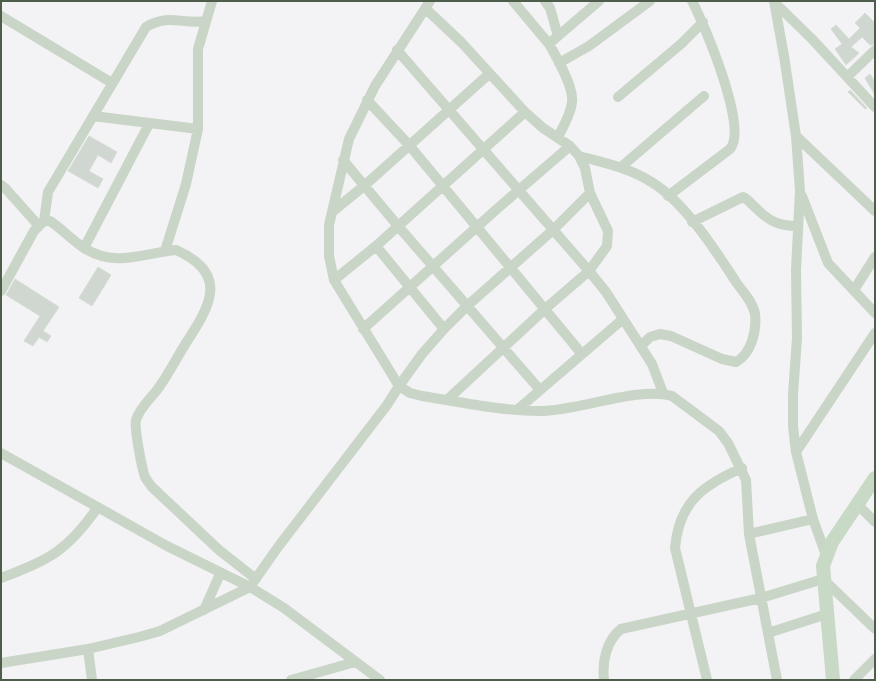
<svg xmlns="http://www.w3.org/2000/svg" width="876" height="681" viewBox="0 0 876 681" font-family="'Space Grotesk',sans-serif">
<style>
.building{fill:#d0d6d0;stroke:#d7ddd7}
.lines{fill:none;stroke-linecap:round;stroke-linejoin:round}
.street{stroke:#c9d5c7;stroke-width:10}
.secondary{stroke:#c8d9c6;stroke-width:14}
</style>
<rect width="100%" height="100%" fill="#f3f2f4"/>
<!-- building -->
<path class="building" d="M865 13 875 23V44L870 45 862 37 851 47 859 53 846 65 835 49 842 44 831 29 836 25 849 39 860 28 855 23Z
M870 74 875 82V95L865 78Z
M850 90 867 108 865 109 848 92Z
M89 136 117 152 111 163 98 155 89 171 103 179 98 188 68 171Z
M98 267 111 275 92 306 79 298Z
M15 279 59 307 43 331 51 336 47 342 39 337 33 346 24 341 40 316 6 295Z"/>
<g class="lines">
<!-- street -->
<path class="street" d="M513 1 549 44
M545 1 550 8 558 36 549 44C557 58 574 87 572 102 571 114 563 127 558 137
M774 1 784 56 796 136 800 191 796 270 797 338 793 395V426L796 452 813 519 826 555
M774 2 812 39 875 107
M426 9 462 43 525 112 543 128 570 146 579 156 585 168 590 193 608 231 607 246 589 271 545 309 447 400
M1 16 112 83
M558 36 599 1
M397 50 589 271 606 292 652 364 663 393
M559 63 589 46 650 1
M847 77 875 50
M618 97 681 44 703 22
M367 100 409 145 581 353
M93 116 198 129
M796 136 875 211
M579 156C605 163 630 168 653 183 685 203 716 251 736 282 743 292 753 302 755 314 757 331 751 354 736 362L722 359 671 336 660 334 650 337 641 346
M343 160 398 226 540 390
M621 167 704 96
M1 185 6 189 38 225
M590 193 553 230 467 306 444 329 422 354 399 386 410 393 422 396C461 402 501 411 540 411 578 411 639 386 672 396L719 431 728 443 746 480 749 534
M668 196 730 149C749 129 704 24 692 1
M802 196 828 263 875 313
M332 212 364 186 489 74
M44 221 48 192 146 27C169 13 183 25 206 21
M692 222 743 197C749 200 752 205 757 209 770 222 780 226 798 226
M376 246 444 329
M84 248 149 124
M165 251 186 184 198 129V49L212 1
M334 280 376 246 525 112
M854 290 875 257
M1 291 34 231 44 221H50C62 229 72 240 84 248 115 268 143 253 176 250 230 274 210 306 186 343 176 359 168 375 157 390 150 399 139 409 136 420 134 428 142 469 145 477 147 481 150 484 152 487L219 550 256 579
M363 329 498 208 570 146
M517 410 623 319
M796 452 875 333
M1 453 167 546 250 587 284 608 380 680
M858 505 875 522
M1 578C50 560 68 550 98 507
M204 610 220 574
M768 633 827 614
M88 649 92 680
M1 663 88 649 139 637 160 631 250 587 278 547 387 405 399 386 334 280 329 256V225L349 139 375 86 430 1
M291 680 355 662
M604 680C602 662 606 641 621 629L761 598 823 579 875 629
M707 680 675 548C679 502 703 485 742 468
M777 680 749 534 813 519
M854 680 875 659"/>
<!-- secondary -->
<path class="secondary" d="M833 680 823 566 832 542 875 478"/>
</g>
<!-- border -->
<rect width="876" height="681" fill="none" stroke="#4e5e4b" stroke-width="4"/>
</svg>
